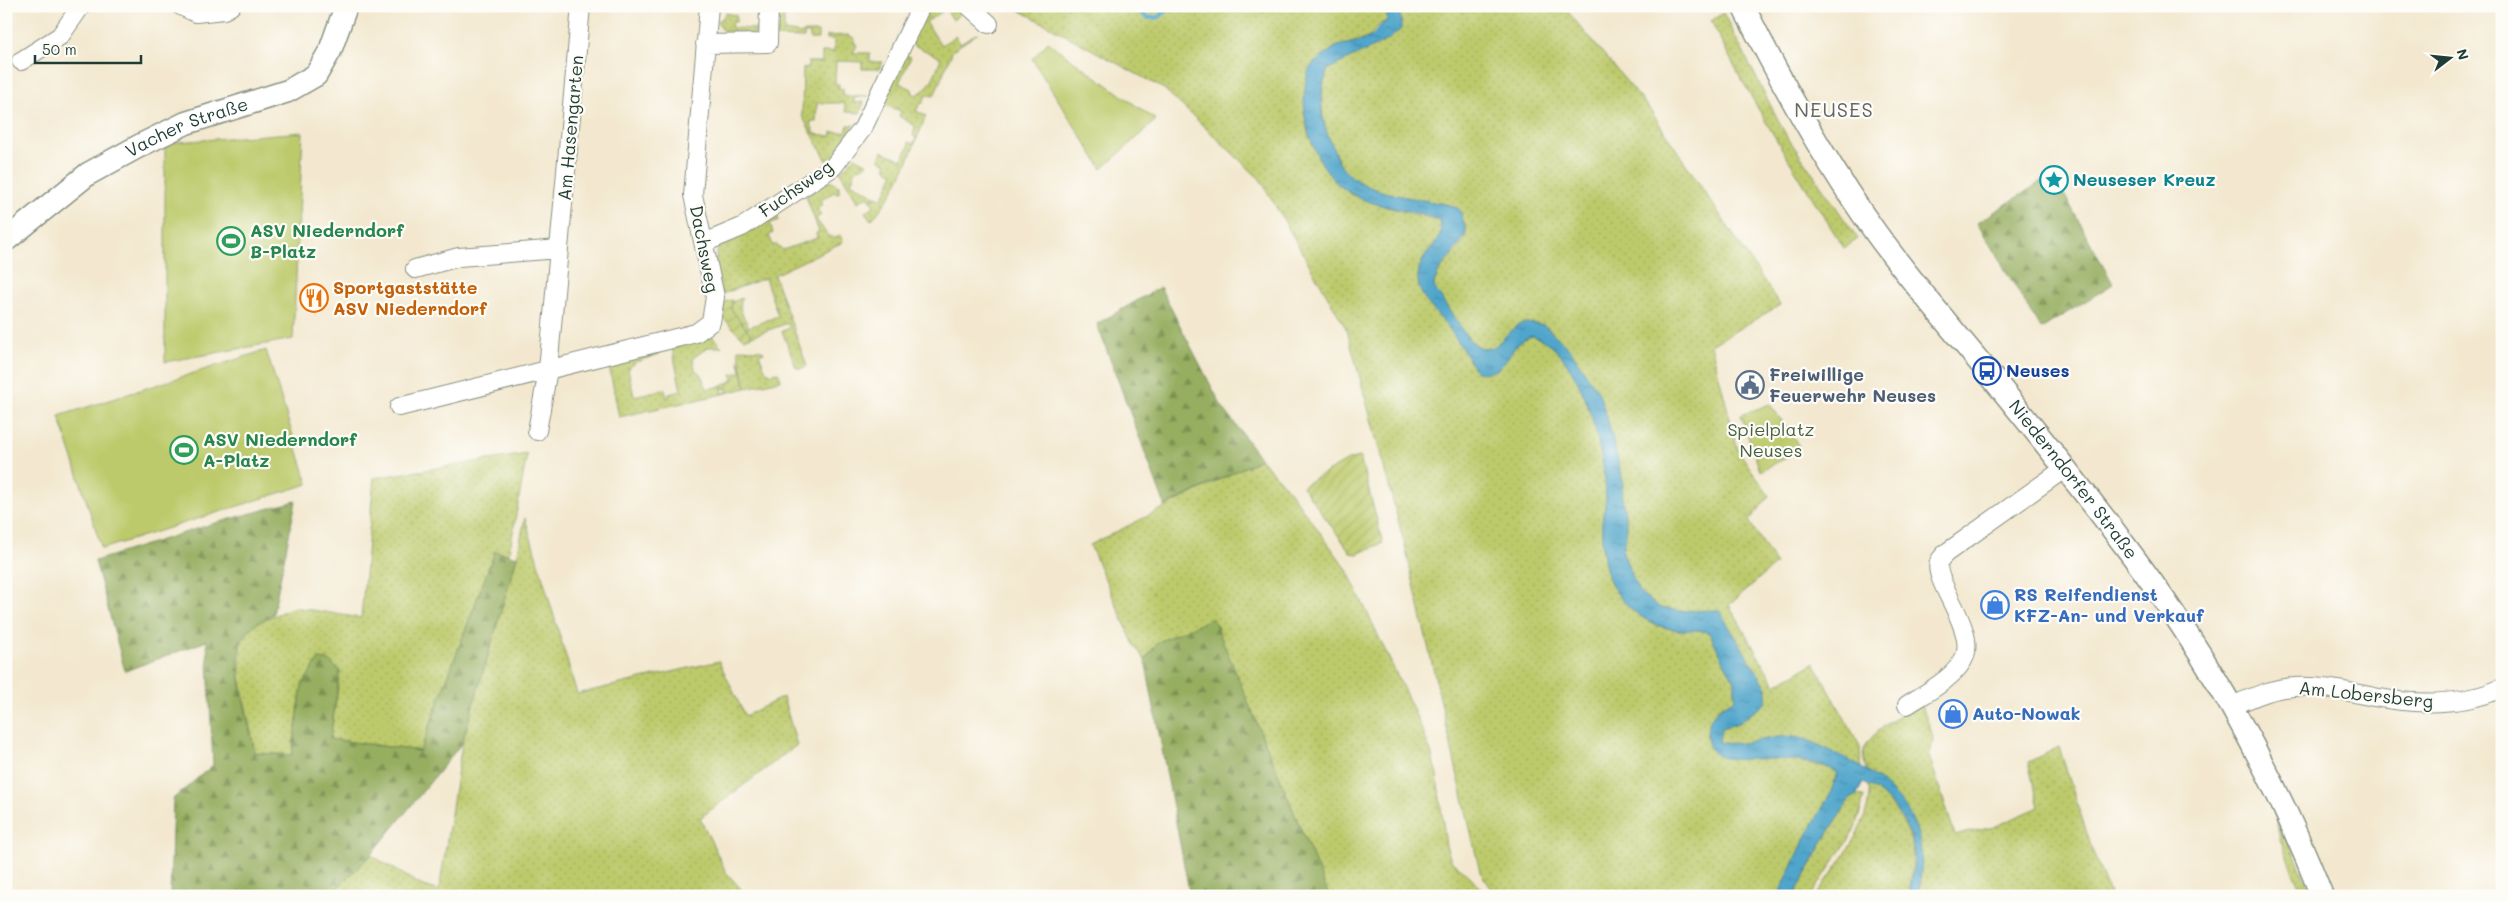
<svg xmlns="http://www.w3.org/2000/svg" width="2508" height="902" viewBox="0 0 2508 902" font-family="Mali,sans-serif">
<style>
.grass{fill:url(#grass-dots);stroke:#6e8450}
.forest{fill:url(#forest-firs);stroke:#5a764a}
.park{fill:#bdca6c;stroke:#6e8450}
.garden{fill:url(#garden-furrows);stroke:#6e8450}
.water{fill:url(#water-ripples);stroke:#377180}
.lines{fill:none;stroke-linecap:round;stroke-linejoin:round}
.stream{stroke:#4fa5cb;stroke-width:4.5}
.minor-casing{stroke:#899282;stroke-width:20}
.major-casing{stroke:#899282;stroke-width:25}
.minor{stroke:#fff;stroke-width:18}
.major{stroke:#fff;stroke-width:22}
.labels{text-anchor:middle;stroke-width:4.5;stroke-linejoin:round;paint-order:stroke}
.street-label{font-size:18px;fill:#1f3d34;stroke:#fdfcf7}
.culture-label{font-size:18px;font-weight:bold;fill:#0d838f;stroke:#fdfcf7;text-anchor:start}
.leisure-label{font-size:18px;font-weight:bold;fill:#27864d;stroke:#fdfcf7;text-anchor:start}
.food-label{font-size:18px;font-weight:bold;fill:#c56008;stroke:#fdfcf7;text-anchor:start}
.transit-label{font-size:18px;font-weight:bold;fill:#164399;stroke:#fdfcf7;text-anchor:start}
.service-label{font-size:18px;font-weight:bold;fill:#4e5e75;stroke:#fdfcf7;text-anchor:start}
.park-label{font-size:18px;fill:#466042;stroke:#fdfcf7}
.shop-label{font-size:18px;font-weight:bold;fill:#366cbe;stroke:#fdfcf7;text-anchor:start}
.quarter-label{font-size:20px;letter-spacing:1px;fill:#646567;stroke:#fdfcf7}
</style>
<defs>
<pattern id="grass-dots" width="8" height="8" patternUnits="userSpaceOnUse" patternTransform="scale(1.25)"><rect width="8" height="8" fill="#bdca6c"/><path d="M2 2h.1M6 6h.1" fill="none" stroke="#a2ae5e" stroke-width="1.8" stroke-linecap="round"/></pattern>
<pattern id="forest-firs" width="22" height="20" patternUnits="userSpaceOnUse" patternTransform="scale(1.25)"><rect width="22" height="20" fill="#96ae60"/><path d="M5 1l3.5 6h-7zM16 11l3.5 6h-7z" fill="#7a8f50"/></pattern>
<pattern id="garden-furrows" width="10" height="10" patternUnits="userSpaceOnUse" patternTransform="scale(1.25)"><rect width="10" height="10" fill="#bdca6c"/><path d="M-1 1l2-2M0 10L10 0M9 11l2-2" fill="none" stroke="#a2ae5e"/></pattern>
<pattern id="water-ripples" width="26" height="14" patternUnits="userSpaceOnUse" patternTransform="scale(1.25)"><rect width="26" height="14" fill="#4fa5cb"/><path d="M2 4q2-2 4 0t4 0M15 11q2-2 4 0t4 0" fill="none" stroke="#4188a6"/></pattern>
</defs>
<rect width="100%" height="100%" fill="#fdfcf7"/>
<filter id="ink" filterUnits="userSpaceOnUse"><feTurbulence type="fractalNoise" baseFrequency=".02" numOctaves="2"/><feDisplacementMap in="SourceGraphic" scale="10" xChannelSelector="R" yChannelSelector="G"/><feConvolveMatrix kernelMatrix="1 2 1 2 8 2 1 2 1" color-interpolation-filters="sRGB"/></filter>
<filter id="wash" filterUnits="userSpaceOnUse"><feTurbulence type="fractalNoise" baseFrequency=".0096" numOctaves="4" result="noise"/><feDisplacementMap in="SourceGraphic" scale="20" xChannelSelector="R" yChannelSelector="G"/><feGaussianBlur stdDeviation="1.12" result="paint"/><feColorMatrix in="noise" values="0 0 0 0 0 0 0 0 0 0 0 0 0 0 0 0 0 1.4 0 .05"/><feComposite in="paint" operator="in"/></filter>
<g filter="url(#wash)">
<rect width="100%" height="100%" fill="#f3e8cf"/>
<!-- grass -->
<path class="grass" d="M927 6H950L960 14 953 20 946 9 926 22 941 45 956 36 960 43 978 33 953 50 934 96 926 95 923 103 920 104 916 111 926 116C911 152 899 192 871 220L865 212 874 206 871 200 877 196 882 199 894 173 885 168 887 163 879 159 882 151 902 160 909 146 908 142 914 144 916 137 913 136 915 126 899 116 901 111 881 104 904 54 911 57 899 83 912 89 913 93 916 95C931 88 935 74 941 58L909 43Z
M1012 6H1382L1387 14V21L1380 24 1368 38 1335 47 1313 64 1307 75 1304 111 1308 135 1336 183 1352 195 1394 209 1439 220C1445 237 1437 239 1428 251 1422 258 1420 268 1418 277L1426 300 1454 334 1476 372 1497 370 1520 341 1532 336C1582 348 1605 453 1606 497 1606 506 1602 515 1602 524 1601 542 1604 572 1613 587 1625 607 1647 625 1670 629 1682 632 1701 627 1710 634L1735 683V699L1717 709 1707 736 1708 741 1738 759 1781 758 1831 768 1838 773 1829 796 1804 841 1778 896H1492L1489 885 1480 872 1405 546 1347 330 1260 179 1164 89Z
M1397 6H1563L1648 107 1780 305 1711 345 1738 450 1769 496 1749 521 1776 564 1729 605 1775 685 1814 663 1860 746 1861 767 1821 747 1753 743 1733 745 1719 742 1721 728 1738 723 1764 682 1693 610 1680 611 1660 608 1639 592 1623 553 1627 526 1622 498 1623 481 1608 421 1585 373 1569 348 1544 325 1526 323C1516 331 1501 347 1488 349 1471 351 1441 302 1434 287 1434 265 1474 244 1465 224 1463 218 1456 211 1451 205 1422 199 1368 195 1347 173 1339 164 1336 154 1331 143 1320 117 1319 95 1328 69L1388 40 1399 9Z
M725 13 736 15V22H731L732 28 756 29V34L723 31 717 21 723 18Z
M1723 13 1786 135 1858 239 1844 248C1797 174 1750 100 1711 21Z
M772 15 784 16V31L802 34 805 32H818V39H810V34H804V38L772 37Z
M848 35 854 38 855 44 857 45 853 53H870V62H883L879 69H862V62L836 61 835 84H839V89H843V96H867L854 98V103L864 102 860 113 846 112 844 103H817L816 122H810L815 134 832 136V132H846L848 125H854L836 154 827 161 802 116 803 68H808V62H822V52H834V39H827V36Z
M855 157 868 164 857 169 851 182 875 196 870 199 868 196 858 202 840 172Z
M830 181 839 186V193L834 192 821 200V206L817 209 821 215 816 219 829 237 831 236 833 239 840 235 843 242 774 275 807 366 800 369 796 367 782 331 790 328 788 323 752 336 731 309 732 302 742 298C737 310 744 316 749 327L778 316 765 278 722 294C719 278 710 259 721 245L778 212V221L770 223 773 233 769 235 773 246 777 244 783 250 817 238 816 233 819 232 806 196Z
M711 335 722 347H708L693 358 695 370 701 374 707 389 722 386 723 394 619 417 608 361 660 349 659 354 636 362 628 369 634 396 665 389 667 398 669 397V394L681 391 672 347 692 343Z
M738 349 762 350 764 352 759 354 765 369 770 374 778 372 781 380 746 388Z
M527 454 509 554 495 552 420 751 330 739 338 688 302 685 292 755 255 753 240 677V644L254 624 294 607 361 618 374 478Z
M1261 459 1291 493 1346 568 1414 711 1431 752 1437 775 1446 846 1452 862 1470 876 1480 887 1484 896H1329L1213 619 1158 642 1145 660 1134 645 1090 545Z
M525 518 577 694 719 661 745 716 783 697 797 745 700 818 726 872 747 896H330L371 855 421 885 439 891 462 743 517 557Z
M1921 702 1934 741 1929 756 1955 835 1994 827 2039 807 2028 762 2059 747 2092 849 2110 896H1917L1921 882 1911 816 1894 795 1866 770C1865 764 1862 756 1864 750 1869 733 1906 710 1921 702Z
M1868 785C1880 791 1888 801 1896 812 1919 844 1913 859 1909 896H1816C1834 869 1876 819 1868 785Z
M1857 794 1864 797 1856 828 1811 896H1794L1827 835 1850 799Z
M2274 809 2313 896H2303L2280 840Z"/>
<!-- forest -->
<path class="forest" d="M2053 174 2113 284 2041 329 1977 223Z
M1160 287 1221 405 1261 459 1165 506 1097 324Z
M296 501 273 614C260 621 244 629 240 645 234 672 249 724 255 753L292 755 302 685 319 659 328 660 340 671 330 739 420 751 495 551 517 557 462 743 371 855 330 896H170L173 799 213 765 207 641 125 671 95 561 212 524Z
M1213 618 1329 896H1190L1145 660 1158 642Z"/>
<!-- park -->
<path class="park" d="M1048 42 1156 120 1102 169 1032 59Z
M303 132 293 339 165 362V143Z
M266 350 308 484 102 549 59 416Z
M1770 404 1799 446 1790 456 1760 471 1741 415Z"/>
<!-- garden -->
<path class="garden" d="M732 300 731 309 752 336 744 339 723 318 724 302Z
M739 361 746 388 723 394 727 391V388L722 389V386L733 380 732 374 741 372Z
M1360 457 1383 543 1357 554 1351 553 1302 486 1350 459Z"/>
<!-- water -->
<path class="water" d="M1382 6H1397L1401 18V29L1388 40 1328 69C1319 93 1319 116 1330 140 1333 146 1334 152 1337 158 1352 191 1395 194 1427 201 1439 204 1449 203 1460 210L1466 232C1458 252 1434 268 1434 287L1469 340 1478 347 1486 349 1494 347 1517 325 1526 323 1544 325 1569 348 1599 393 1608 421 1623 481 1622 498 1627 526 1623 553 1639 592 1660 608 1680 611 1719 610 1767 688V702L1738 723 1721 728 1719 742C1747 748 1769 734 1794 737 1809 738 1824 748 1837 754 1898 785 1935 824 1917 896H1909C1911 881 1915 868 1914 853 1913 827 1887 792 1863 783L1856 796 1850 799 1827 835 1794 896H1778L1804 841 1829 796 1838 773C1818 759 1779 759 1755 759 1744 759 1727 761 1717 755 1710 751 1706 741 1707 732 1710 713 1719 708 1735 699V683L1710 634C1703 628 1691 631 1681 630 1653 628 1628 612 1613 587 1604 572 1601 542 1602 524 1602 515 1606 506 1606 497 1605 453 1582 348 1532 336 1506 342 1510 378 1476 372 1469 360 1462 348 1454 336 1444 318 1417 300 1418 278 1418 251 1448 244 1439 220 1412 208 1379 210 1352 194 1318 174 1300 126 1305 88 1306 80 1307 69 1314 63 1319 60 1333 48 1338 46 1348 43 1359 43 1368 38 1377 34 1378 25 1387 21V14Z"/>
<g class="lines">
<!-- stream -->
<path class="stream" d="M1133 6 1148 18 1159 17 1172 6"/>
</g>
</g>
<g filter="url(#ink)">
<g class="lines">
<defs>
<path id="minor" d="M181 6 196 13 224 10 231 6
M969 6 989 24
M705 44 768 43 769 6
M21 61 60 36 81 6
M704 243 742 227 833 167 863 128 921 6
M415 269 459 257 559 249
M399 407 696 333 711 322 715 297 693 195 709 6
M537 431 548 370 581 6
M1907 705C1924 694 1957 677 1965 656 1975 627 1932 580 1939 562 1940 559 1944 555 1946 553L2064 469
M2232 706C2253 697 2272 688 2294 687 2321 685 2348 692 2374 697 2416 705 2462 706 2502 688"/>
<g id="major">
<path id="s1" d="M1743 6C1782 84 1825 162 1876 233 1910 280 1949 325 1986 370 2034 429 2081 487 2126 547 2207 654 2273 771 2322 896"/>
<path id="s2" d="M6 240 88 174 141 145 186 123 288 91 316 75 330 51 346 6"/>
</g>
</defs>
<!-- minor casing -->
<use href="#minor" class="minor-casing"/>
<!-- major casing -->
<use href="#major" class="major-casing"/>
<!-- minor -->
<use href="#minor" class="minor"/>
<!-- major -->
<use href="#major" class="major"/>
</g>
</g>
<!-- icons -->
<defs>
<symbol id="sight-ring" viewBox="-11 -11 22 22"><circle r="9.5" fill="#fdfcf7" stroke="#0f9aa8" stroke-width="1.5"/><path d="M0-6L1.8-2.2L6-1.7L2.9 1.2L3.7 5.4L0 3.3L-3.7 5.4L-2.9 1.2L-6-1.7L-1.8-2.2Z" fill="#0f9aa8"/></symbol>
<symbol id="stadium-ring" viewBox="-11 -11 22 22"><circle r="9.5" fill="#fdfcf7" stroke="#2e9e5b" stroke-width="1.5"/><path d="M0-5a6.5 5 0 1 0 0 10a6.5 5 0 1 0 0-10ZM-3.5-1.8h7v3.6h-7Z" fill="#2e9e5b"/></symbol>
<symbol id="restaurant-ring" viewBox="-11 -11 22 22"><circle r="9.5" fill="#fdfcf7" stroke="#e8710a" stroke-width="1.5"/><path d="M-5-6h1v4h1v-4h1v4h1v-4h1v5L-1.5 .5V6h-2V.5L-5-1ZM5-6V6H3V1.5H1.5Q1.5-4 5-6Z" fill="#e8710a"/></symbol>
<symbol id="bus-ring" viewBox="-11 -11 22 22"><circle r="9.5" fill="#fdfcf7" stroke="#1a4fb4" stroke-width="1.5"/><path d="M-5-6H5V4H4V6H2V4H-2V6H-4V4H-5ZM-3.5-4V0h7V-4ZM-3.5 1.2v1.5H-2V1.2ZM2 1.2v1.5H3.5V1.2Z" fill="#1a4fb4"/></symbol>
<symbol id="civic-ring" viewBox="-11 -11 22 22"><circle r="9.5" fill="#fdfcf7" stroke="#5c6f8a" stroke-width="1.5"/><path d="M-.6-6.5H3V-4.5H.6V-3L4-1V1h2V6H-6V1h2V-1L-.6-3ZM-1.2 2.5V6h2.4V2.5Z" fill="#5c6f8a"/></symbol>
<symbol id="shop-ring" viewBox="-11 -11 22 22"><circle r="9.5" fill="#fdfcf7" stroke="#3f7fe0" stroke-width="1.5"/><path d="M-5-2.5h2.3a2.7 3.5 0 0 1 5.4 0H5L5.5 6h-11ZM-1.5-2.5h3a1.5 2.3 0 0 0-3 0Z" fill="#3f7fe0"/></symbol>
</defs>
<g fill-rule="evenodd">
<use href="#sight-ring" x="2038" y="164" width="32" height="32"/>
<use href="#stadium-ring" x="215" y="225" width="32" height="32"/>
<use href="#restaurant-ring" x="298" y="282" width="32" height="32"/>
<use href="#bus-ring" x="1971" y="355" width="32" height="32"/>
<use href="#civic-ring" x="1734" y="369" width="32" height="32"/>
<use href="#stadium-ring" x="168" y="434" width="32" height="32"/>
<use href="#shop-ring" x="1979" y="589" width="32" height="32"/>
<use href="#shop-ring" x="1937" y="698" width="32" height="32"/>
</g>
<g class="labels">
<!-- street labels -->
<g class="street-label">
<text transform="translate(571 128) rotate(-85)" y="6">Am Hasengarten</text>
<text dy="6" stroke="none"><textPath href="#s2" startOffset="215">Vacher Straße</textPath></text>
<text transform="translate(796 189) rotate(-35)" y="6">Fuchsweg</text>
<text transform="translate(704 249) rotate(79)" y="6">Dachsweg</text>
<text dy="6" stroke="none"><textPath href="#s1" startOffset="579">Niederndorfer Straße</textPath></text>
<text transform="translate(2366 695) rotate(6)" y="6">Am Lobersberg</text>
</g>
<!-- culture labels -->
<g class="culture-label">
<text x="2073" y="186">Neuseser Kreuz</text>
</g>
<!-- leisure labels -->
<g class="leisure-label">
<text x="250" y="237">ASV Niederndorf<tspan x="250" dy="21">B-Platz</tspan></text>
<text x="203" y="446">ASV Niederndorf<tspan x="203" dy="21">A-Platz</tspan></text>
</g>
<!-- food labels -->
<g class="food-label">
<text x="333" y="294">Sportgaststätte<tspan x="333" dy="21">ASV Niederndorf</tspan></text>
</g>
<!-- transit labels -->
<g class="transit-label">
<text x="2006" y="377">Neuses</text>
</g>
<!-- service labels -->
<g class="service-label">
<text x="1769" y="381">Freiwillige<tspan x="1769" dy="21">Feuerwehr Neuses</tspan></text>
</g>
<!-- park labels -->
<g class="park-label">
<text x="1771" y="436">Spielplatz<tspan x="1771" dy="21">Neuses</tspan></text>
</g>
<!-- shop labels -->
<g class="shop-label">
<text x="2014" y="601">RS Reifendienst<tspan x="2014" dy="21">KFZ-An- und Verkauf</tspan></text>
<text x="1972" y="720">Auto-Nowak</text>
</g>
<!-- quarter labels -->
<g class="quarter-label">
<text x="1834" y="117">NEUSES</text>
</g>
</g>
<!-- margin -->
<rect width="2508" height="902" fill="none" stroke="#fdfcf7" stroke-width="25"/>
<!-- north arrow -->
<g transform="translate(2450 58) rotate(74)" stroke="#fdfcf7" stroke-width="4" paint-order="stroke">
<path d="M0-4L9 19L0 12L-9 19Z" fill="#1f3d34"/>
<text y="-8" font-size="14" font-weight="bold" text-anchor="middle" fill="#1f3d34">N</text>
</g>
<!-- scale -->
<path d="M35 55v8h106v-8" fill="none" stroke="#1f3d34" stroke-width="2.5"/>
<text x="42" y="55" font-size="15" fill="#1f3d34" stroke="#fdfcf7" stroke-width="4" paint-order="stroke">50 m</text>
</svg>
